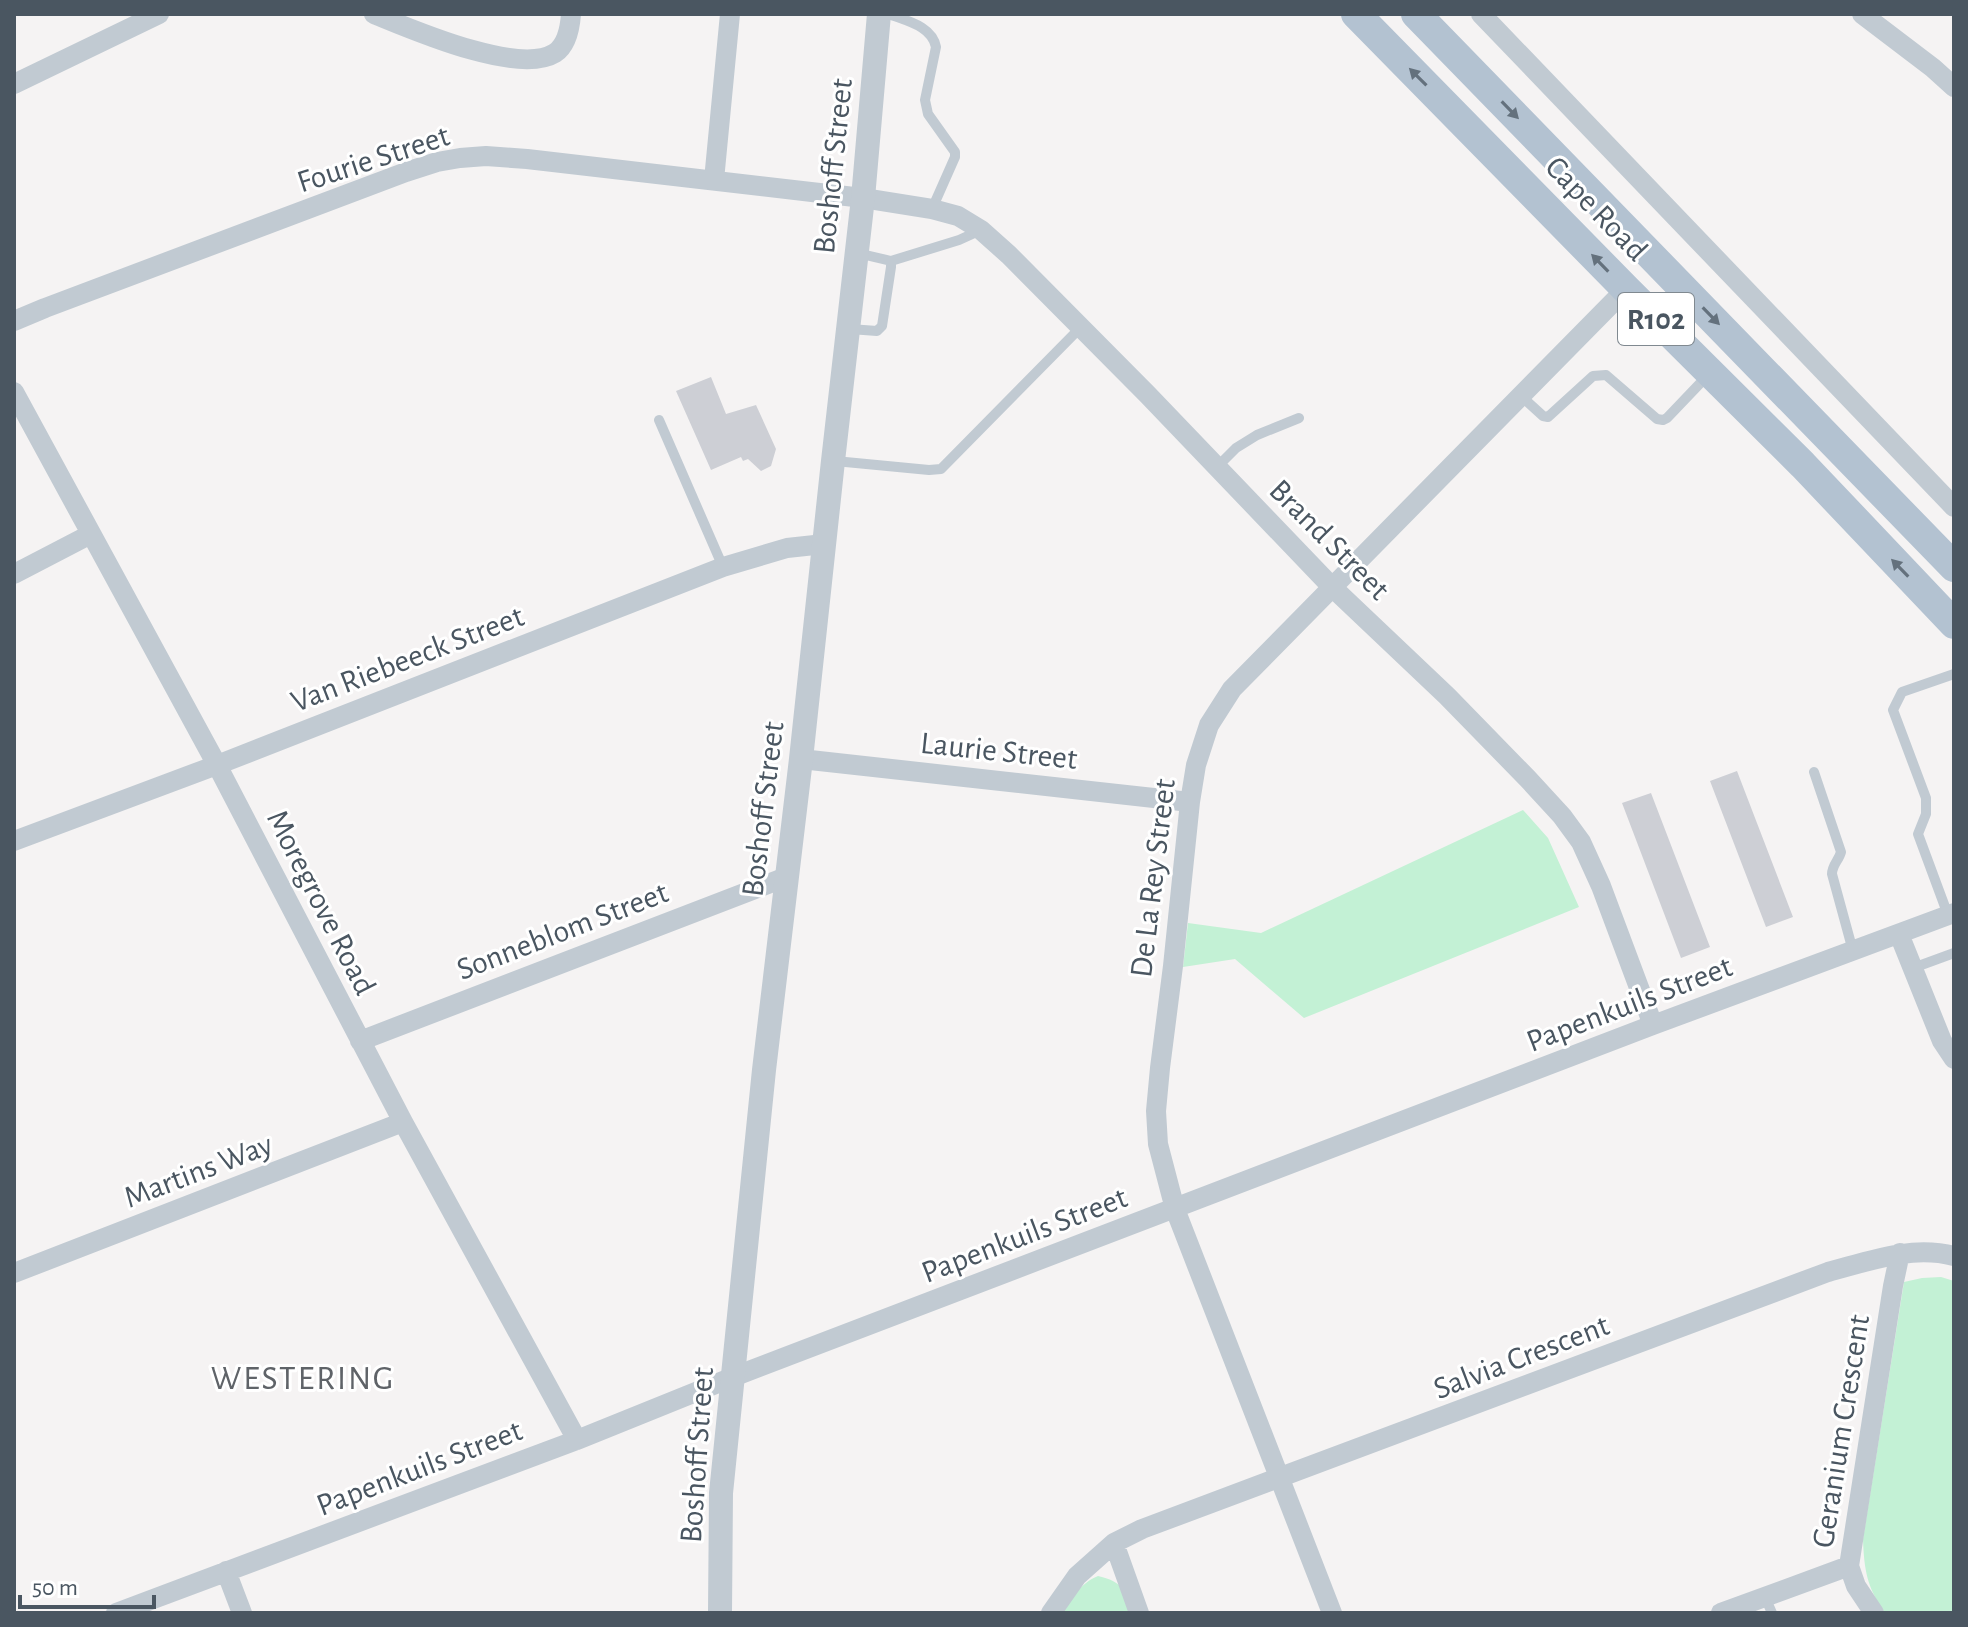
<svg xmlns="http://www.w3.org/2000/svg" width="1968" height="1627" font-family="'Alegreya Sans',sans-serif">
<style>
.green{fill:#c3f1d5}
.building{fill:#cdcfd5}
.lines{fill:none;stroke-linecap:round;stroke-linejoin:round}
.service{stroke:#c1cad2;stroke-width:10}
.minor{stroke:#c1cad2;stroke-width:20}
.tertiary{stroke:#c1cad2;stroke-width:24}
.primary{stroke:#b3c2d1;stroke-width:30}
.oneway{fill:#64717d}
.labels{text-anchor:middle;stroke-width:6;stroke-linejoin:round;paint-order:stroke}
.shield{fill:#fff;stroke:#808990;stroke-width:2}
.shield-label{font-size:30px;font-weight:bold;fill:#4a5661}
.street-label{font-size:32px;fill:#4a5661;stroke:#fff}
.neighbourhood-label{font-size:34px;letter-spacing:2px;fill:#5f6368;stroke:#fff}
</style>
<rect width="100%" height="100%" fill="#f5f3f3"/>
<path class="green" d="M 1523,810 L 1548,838 L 1579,907 L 1304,1018 L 1235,959 L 1183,967 L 1188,923 L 1261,933 Z
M 1941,1277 L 1954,1281 L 1954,1613 L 1885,1613 C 1867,1588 1864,1569 1863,1539 L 1904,1282 L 1922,1278 Z
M 1098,1576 C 1125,1583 1122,1588 1133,1613 L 1062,1613 C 1073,1598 1080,1583 1098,1576 Z"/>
<path class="building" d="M 711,377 L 726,414 L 756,405 L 776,449 L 771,466 L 761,471 L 748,459 L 743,461 L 741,457 L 711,470 L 676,391 Z
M 1737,771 L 1793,917 L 1766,927 L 1710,781 Z
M 1651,793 L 1710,947 L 1681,958 L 1622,803 Z"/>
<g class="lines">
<path class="service" d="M 889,14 C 907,21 932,26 936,47 L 925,100 L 928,114 L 955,152 L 955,157 L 932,209
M 891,261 L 959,240 L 981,230
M 850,329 L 877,331 L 882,326 L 891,267 L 891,261 L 857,253
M 1521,396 L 1543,416 L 1548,417 L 1593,376 L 1606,375 L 1657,419 L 1663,420 L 1667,418 L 1709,374
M 659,420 L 723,567
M 835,461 L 929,470 L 941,469 L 1081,327
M 1217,467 L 1236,448 L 1257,435 L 1299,418
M 1814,772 L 1841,852 C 1839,860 1832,865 1832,874 L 1853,951
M 1948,915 L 1918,834 L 1926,814 L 1926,798 L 1893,710 L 1902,692 L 1954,674
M 1913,968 L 1954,953
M 1765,1597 L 1772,1613"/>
<path class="minor" d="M 374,14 C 411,29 518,76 555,53 C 567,45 570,28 571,14
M 1481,14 L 1954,507
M 1862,14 L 1933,68 L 1954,87
M 14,84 L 159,14
M 714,180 L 730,14
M 14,321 L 45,308 L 406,172 L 437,162 L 460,158 L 486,156 L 527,159 L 863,198 L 932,209 L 958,216 L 981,230 L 1009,255 L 1147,394 L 1331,586 L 1447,696 L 1528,779 L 1562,816 L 1581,842 L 1601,886 L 1653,1025
M 14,392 L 217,765 L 403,1122 L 577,1440
M 14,574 L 91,534
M 801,759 L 1190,802
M 14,841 L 217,765 L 723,567 L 787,548 L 824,544
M 1899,934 L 1942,1041 L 1954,1059
M 360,1041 L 786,877
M 14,1273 L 403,1122
M 1114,1543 L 1139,1613
M 226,1571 L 242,1613
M 116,1613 L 577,1440 L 733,1377 L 1653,1025 L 1954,913
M 1051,1613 L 1077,1576 L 1114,1543 L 1142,1529 L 1828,1272 C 1870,1261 1911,1245 1954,1256
M 1332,1613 L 1175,1209 L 1158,1144 L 1156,1111 L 1160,1068 L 1173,966 L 1190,802 L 1196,765 L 1209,725 L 1232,689 L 1626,289
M 1721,1613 L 1849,1566
M 1874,1613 L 1856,1586 L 1849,1566 L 1893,1286 L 1900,1253"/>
<path class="tertiary" d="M 720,1613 L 721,1493 L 764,1070 L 801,759 L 833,461 L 863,198 L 879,14"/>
<path class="primary" d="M 1356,14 L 1626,289 L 1803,465 L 1954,624
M 1416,14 L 1954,567"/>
</g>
<defs><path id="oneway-solid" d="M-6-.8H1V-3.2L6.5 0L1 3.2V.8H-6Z" transform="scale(2)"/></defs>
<g class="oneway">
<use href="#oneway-solid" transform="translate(1418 77) rotate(-135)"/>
<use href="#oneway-solid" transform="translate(1510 110) rotate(46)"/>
<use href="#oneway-solid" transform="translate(1600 263) rotate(-134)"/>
<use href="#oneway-solid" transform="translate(1711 316) rotate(46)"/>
<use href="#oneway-solid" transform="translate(1900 568) rotate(-134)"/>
</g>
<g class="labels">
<rect class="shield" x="1618" y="293" width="76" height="52" rx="6"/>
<g class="shield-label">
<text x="1656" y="329">R102</text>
</g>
<g class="street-label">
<text transform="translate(373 158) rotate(-18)" y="11">Fourie Street</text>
<text transform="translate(832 166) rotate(-84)" y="11">Boshoff Street</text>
<text transform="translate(1597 208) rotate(46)" y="11">Cape Road</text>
<text transform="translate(1330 539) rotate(45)" y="11">Brand Street</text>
<text transform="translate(407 658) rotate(-21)" y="11">Van Riebeeck Street</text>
<text transform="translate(999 750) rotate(6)" y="11">Laurie Street</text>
<text transform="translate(762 809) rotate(-83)" y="11">Boshoff Street</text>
<text transform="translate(1152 878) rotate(-83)" y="11">De La Rey Street</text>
<text transform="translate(322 902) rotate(63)" y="11">Moregrove Road</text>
<text transform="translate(562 930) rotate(-21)" y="11">Sonneblom Street</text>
<text transform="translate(1629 1003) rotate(-21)" y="11">Papenkuils Street</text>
<text transform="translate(198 1170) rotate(-21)" y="11">Martins Way</text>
<text transform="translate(1024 1234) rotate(-21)" y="11">Papenkuils Street</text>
<text transform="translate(1521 1356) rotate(-21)" y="11">Salvia Crescent</text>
<text transform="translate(1840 1431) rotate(-81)" y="11">Geranium Crescent</text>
<text transform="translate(696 1455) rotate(-86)" y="11">Boshoff Street</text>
<text transform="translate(419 1467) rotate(-21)" y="11">Papenkuils Street</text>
</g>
<g class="neighbourhood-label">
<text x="303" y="1389">WESTERING</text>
</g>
</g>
<rect width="1968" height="1627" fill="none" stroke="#4a5661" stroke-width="32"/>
<path d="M20 1595v12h134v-12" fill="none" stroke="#4a5661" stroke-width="4"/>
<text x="32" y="1595" font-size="24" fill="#4a5661" stroke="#ffffff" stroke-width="6" paint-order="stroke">50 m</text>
</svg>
